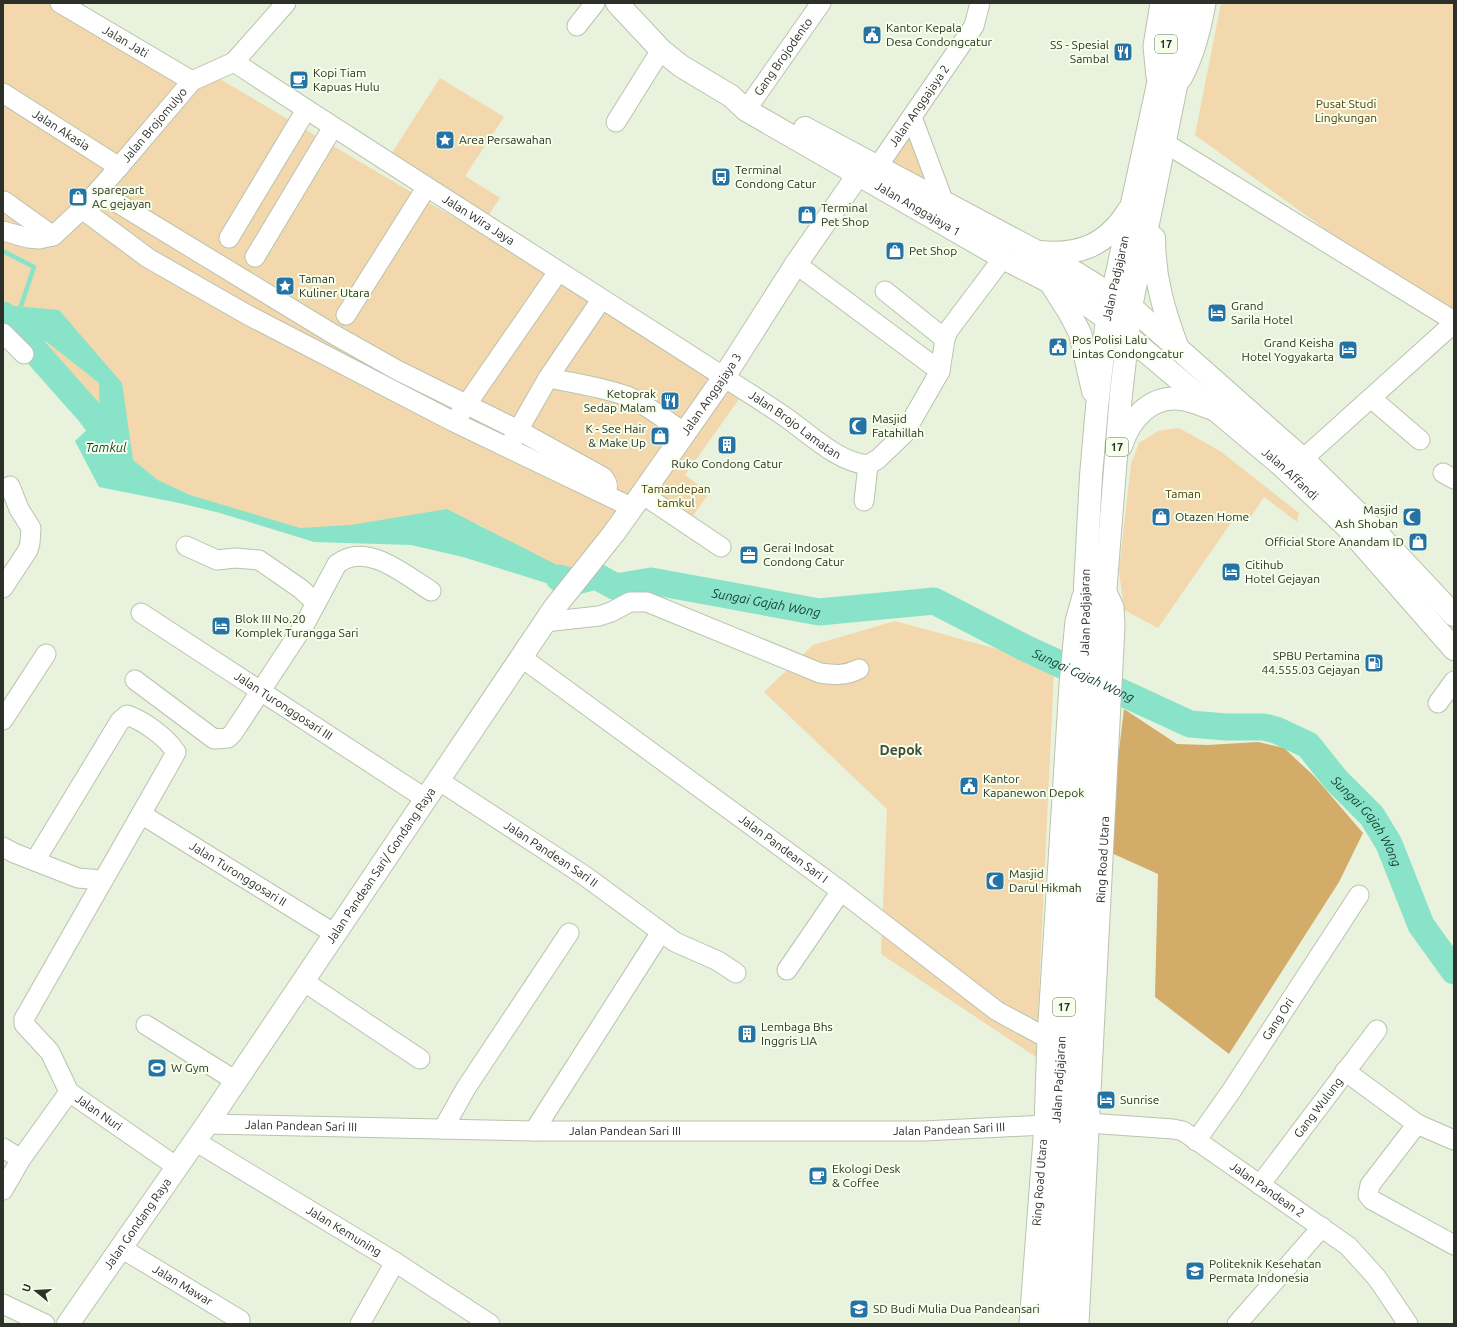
<svg xmlns="http://www.w3.org/2000/svg" width="1457" height="1327" font-family="Ubuntu,sans-serif">
<style>
.green{fill:#f2d8ac}
.forest{fill:#d2ac68}
.water{fill:#88e3c8}
.lines{fill:none;stroke-linecap:round;stroke-linejoin:round}
.stream{stroke:#88e3c8;stroke-width:4.5}
.river{stroke:#88e3c8;stroke-width:27}
.minor-casing{stroke:#bac3ae;stroke-width:21}
.major-casing{stroke:#bac3ae;stroke-width:24}
.highway-casing{stroke:#bac3ae;stroke-width:24}
.minor{stroke:#fff;stroke-width:19}
.major{stroke:#fff;stroke-width:22}
.highway{stroke:#fff;stroke-width:22}
.labels{text-anchor:middle;stroke-width:4;stroke-linejoin:round;paint-order:stroke}
.shield{fill:#f5ffe9;stroke:#696e62;stroke-width:1}
.shield-label{font-size:11px;font-weight:bold;fill:#2d3028}
.poi-label{font-size:12px;fill:#2d3028;stroke:#f5ffe9;text-anchor:start}
.street-label{font-size:12px;fill:#2d3028;stroke:#f5ffe9}
.park-label{font-size:12px;fill:#523900;stroke:#f5ffe9}
.water-label{font-size:13px;font-style:italic;fill:#133d31;stroke:#f5ffe9}
.quarter-label{font-size:14px;font-weight:bold;fill:#424a38;stroke:#f5ffe9}
</style>
<rect width="100%" height="100%" fill="#e8f2dc"/>
<path class="green" d="M 3,3 L 54,3 L 191,82 L 208,72 L 521,257 L 715,381 L 628,509 L 573,582 L 478,524 L 301,530 L 190,495 L 158,480 L 133,460 L 3,315 Z
M 1221,3 L 1454,3 L 1454,316 L 1343,242 L 1195,135 Z
M 440,78 L 504,117 L 465,176 L 500,198 L 483,223 L 386,162 Z
M 912,117 L 942,200 L 878,166 Z
M 724,383 L 742,395 L 685,475 L 709,493 L 684,529 L 644,501 Z
M 1179,428 L 1220,451 L 1299,513 L 1297,522 L 1264,497 L 1248,521 L 1235,517 L 1158,628 L 1124,610 L 1119,570 L 1131,464 L 1139,443 L 1158,431 Z
M 895,621 L 1034,659 L 1054,670 L 1036,1057 L 881,954 L 887,809 L 764,692 L 813,645 Z"/>
<path class="forest" d="M 1124,709 L 1177,744 L 1207,745 L 1258,742 L 1284,748 L 1314,776 L 1363,833 L 1339,882 L 1229,1054 L 1155,997 L 1158,874 L 1107,851 Z"/>
<path class="water" d="M 3,305 L 59,310 L 122,383 L 133,460 L 158,480 L 190,495 L 300,528 L 351,525 L 447,509 L 594,584 L 581,594 L 463,557 L 411,545 L 314,542 L 220,513 L 179,503 L 99,487 L 75,441 L 100,418 L 99,383 L 47,342 L 3,322 Z"/>
<g class="lines">
<path class="stream" d="M 3,251 L 34,267 L 19,312"/>
<g class="river">
<path d="M 3,315 L 89,412 L 118,451"/>
<path id="s1" d="M 559,578 L 573,582 L 596,576 L 616,587 L 651,581 L 819,612 L 934,601 L 1025,648 L 1190,724 L 1226,727 L 1264,727 L 1276,730 L 1308,745 L 1336,780 L 1372,816 L 1389,844 L 1421,925 L 1454,971"/>
</g>
<g class="minor-casing">
<g id="minor">
<path id="s2" d="M 60,3 L 192,81"/>
<path d="M 577,26 L 595,3"/>
<path id="s3" d="M 234,62 C 397,169 561,272 724,377 C 745,391 767,404 788,419 C 812,436 838,462 868,465"/>
<path d="M 1156,77 L 1153,46 L 1160,3"/>
<path d="M 1182,79 C 1195,55 1201,30 1206,3"/>
<path id="s4" d="M 3,93 L 119,167"/>
<path id="s5" d="M 746,110 L 821,3"/>
<path d="M 912,117 L 943,200"/>
<path d="M 616,122 L 661,50"/>
<path d="M 1165,143 L 1454,321"/>
<path id="s6" d="M 878,166 L 974,26 L 980,3"/>
<path d="M 98,191 L 333,334 L 397,370 L 518,430 L 603,477 C 608,483 609,487 605,494"/>
<path d="M 4,201 L 53,236"/>
<path d="M 82,209 L 148,258 L 246,314 L 454,422 L 633,508"/>
<path id="s7" d="M 3,231 L 28,238 L 39,239 L 53,236 L 82,209 L 119,167 L 192,81 L 234,62 L 286,3"/>
<path d="M 229,238 L 306,110"/>
<path d="M 255,257 L 333,127"/>
<path d="M 796,264 L 940,371"/>
<path d="M 885,291 L 945,339"/>
<path d="M 346,315 L 426,188"/>
<path d="M 3,333 L 24,354"/>
<path d="M 548,378 C 575,383 602,387 627,396 C 648,405 666,421 685,433"/>
<path d="M 1371,398 L 1420,440"/>
<path d="M 460,414 L 558,272"/>
<path d="M 512,441 L 548,378 L 601,300"/>
<path d="M 1303,459 L 1454,323"/>
<path d="M 868,465 L 878,459 L 904,434 L 940,371 L 945,339 L 948,331 L 1003,258"/>
<path d="M 1443,473 L 1454,479"/>
<path d="M 642,494 L 721,547"/>
<path d="M 864,501 L 868,465"/>
<path d="M 186,546 L 217,560 L 235,558 L 259,560 L 301,589 L 316,603"/>
<path d="M 3,588 L 28,550 L 30,543 L 31,528 L 19,509 L 10,486"/>
<path id="s8" d="M 141,613 L 426,799"/>
<path d="M 545,622 L 599,616 L 611,612 L 630,602 L 647,602 L 820,673 C 835,675 845,676 859,669"/>
<path id="s9" d="M 521,657 L 841,891 L 997,1011 L 1047,1038"/>
<path d="M 135,680 L 214,739 L 228,738 L 233,733 L 306,622 L 337,564 C 367,541 405,575 431,591"/>
<path d="M 1438,703 L 1454,681"/>
<path d="M 3,720 L 46,654"/>
<path id="s10" d="M 438,780 L 585,876 L 675,942 L 718,961 L 736,973"/>
<path id="s11" d="M 141,814 L 335,934"/>
<path d="M 3,847 L 14,853 L 78,878 L 102,880"/>
<path id="s12" d="M 35,861 L 120,721 L 127,715 C 144,721 166,737 176,752 L 173,758 L 24,1019 L 24,1024 L 50,1052 L 69,1092 L 177,1167"/>
<path d="M 787,970 L 841,891"/>
<path d="M 303,981 L 420,1059"/>
<path d="M 146,1025 L 236,1081"/>
<path d="M 1345,1071 L 1417,1124 L 1370,1185 L 1368,1195 L 1372,1200 L 1454,1245"/>
<path id="s13" d="M 1088,1123 L 1173,1129 L 1183,1131 L 1348,1246 L 1377,1278 L 1408,1324"/>
<path id="s14" d="M 207,1124 L 534,1131 L 924,1131 L 1044,1125"/>
<path d="M 1417,1124 L 1454,1140"/>
<path d="M 443,1129 L 466,1088 L 569,933"/>
<path d="M 534,1131 L 661,932"/>
<path id="s15" d="M 195,1141 L 395,1262 L 490,1324"/>
<path id="s16" d="M 1196,1141 L 1232,1090 L 1359,895"/>
<path d="M 3,1148 L 21,1159"/>
<path id="s17" d="M 1260,1185 L 1377,1030"/>
<path d="M 3,1190 L 21,1159 L 69,1092"/>
<path id="s18" d="M 121,1248 L 240,1320 L 238,1324"/>
<path d="M 3,1304 L 45,1324"/>
<path d="M 360,1324 L 395,1262"/>
<path id="s19" d="M 1029,1324 L 1044,1125 L 1047,1038 L 1069,685 L 1075,621 L 1082,596"/>
<path id="s20" d="M 1079,1324 L 1115,626 L 1114,607 L 1107,592"/>
<path d="M 1237,1324 L 1322,1227"/>
</g>
</g>
<g class="major-casing">
<g id="major">
<path id="s21" d="M 617,3 L 661,50 L 681,66 L 731,96 L 746,110 L 1003,258 L 1050,282 L 1082,301 L 1107,319 L 1281,465 L 1347,527 L 1454,649"/>
<path d="M 805,128 L 1073,271 L 1131,307 L 1303,459 L 1359,514 L 1454,615"/>
<path id="s22" d="M 68,1324 L 207,1124 L 555,607 L 614,533 L 642,494 L 724,377 L 796,264 L 858,175"/>
</g>
</g>
<g class="highway-casing">
<g id="highway">
<path d="M 1154,238 C 1154,279 1164,311 1178,349"/>
<path d="M 1039,252 C 1078,256 1106,246 1128,211"/>
<path d="M 1050,282 L 1069,312 L 1080,333 L 1093,391"/>
<path d="M 1121,446 C 1129,420 1150,395 1181,399 C 1193,401 1204,406 1214,409"/>
<path id="s23" d="M 1044,1324 L 1083,690 L 1086,622 L 1085,587 L 1091,476 L 1097,407 L 1107,319 L 1158,84 L 1174,3"/>
<path d="M 1064,1324 L 1104,607 L 1121,394 L 1131,307 L 1193,3"/>
</g>
</g>
<use href="#minor" class="minor"/>
<use href="#major" class="major"/>
<use href="#highway" class="highway"/>
</g>
<defs>
<g id="civic-square" transform="scale(1)"><rect x="-9" y="-9" width="18" height="18" rx="4" fill="#2573a5" stroke="#f5ffe9"/><path d="M-.6-6.5H3V-4.5H.6V-3L4-1V1h2V6H-6V1h2V-1L-.6-3ZM-1.2 2.5V6h2.4V2.5Z" fill="#fff"/></g>
<g id="restaurant-square" transform="scale(1)"><rect x="-9" y="-9" width="18" height="18" rx="4" fill="#2573a5" stroke="#f5ffe9"/><path d="M-5-6h1v4h1v-4h1v4h1v-4h1v5L-1.5 .5V6h-2V.5L-5-1ZM5-6V6H3V1.5H1.5Q1.5-4 5-6Z" fill="#fff"/></g>
<g id="cafe-square" transform="scale(1)"><rect x="-9" y="-9" width="18" height="18" rx="4" fill="#2573a5" stroke="#f5ffe9"/><path d="M-5.5-4.5H6V0H3Q3 3.5 0 3.5H-2.5Q-5.5 3.5-5.5 0ZM3-3.2v2h1.7v-2ZM-6 4.5H4V6H-6Z" fill="#fff"/></g>
<g id="sight-square" transform="scale(1)"><rect x="-9" y="-9" width="18" height="18" rx="4" fill="#2573a5" stroke="#f5ffe9"/><path d="M0-6L1.8-2.2L6-1.7L2.9 1.2L3.7 5.4L0 3.3L-3.7 5.4L-2.9 1.2L-6-1.7L-1.8-2.2Z" fill="#fff"/></g>
<g id="bus-square" transform="scale(1)"><rect x="-9" y="-9" width="18" height="18" rx="4" fill="#2573a5" stroke="#f5ffe9"/><path d="M-5-6H5V4H4V6H2V4H-2V6H-4V4H-5ZM-3.5-4V0h7V-4ZM-3.5 1.2v1.5H-2V1.2ZM2 1.2v1.5H3.5V1.2Z" fill="#fff"/></g>
<g id="shop-square" transform="scale(1)"><rect x="-9" y="-9" width="18" height="18" rx="4" fill="#2573a5" stroke="#f5ffe9"/><path d="M-5-2.5h2.3a2.7 3.5 0 0 1 5.4 0H5L5.5 6h-11ZM-1.5-2.5h3a1.5 2.3 0 0 0-3 0Z" fill="#fff"/></g>
<g id="hotel-square" transform="scale(1)"><rect x="-9" y="-9" width="18" height="18" rx="4" fill="#2573a5" stroke="#f5ffe9"/><path d="M-6-4.5h1.5V1H6V5H4.5V3h-9V5H-6ZM-4 0a1.8 1.8 0 1 1 3.6 0ZM.5 0V-2.5h3Q6-2.5 6 0Z" fill="#fff"/></g>
<g id="mosque-square" transform="scale(1)"><rect x="-9" y="-9" width="18" height="18" rx="4" fill="#2573a5" stroke="#f5ffe9"/><path d="M3.5-4.9A6 6 0 1 0 3.5 4.9A5 5 0 1 1 3.5-4.9Z" fill="#fff"/></g>
<g id="building-square" transform="scale(1)"><rect x="-9" y="-9" width="18" height="18" rx="4" fill="#2573a5" stroke="#f5ffe9"/><path d="M-4-6H4V6H1V3H-1V6H-4ZM-2.5-4.3h1.7v1.8h-1.7ZM.8-4.3h1.7v1.8H.8ZM-2.5-1h1.7V.8h-1.7ZM.8-1h1.7V.8H.8Z" fill="#fff"/></g>
<g id="office-square" transform="scale(1)"><rect x="-9" y="-9" width="18" height="18" rx="4" fill="#2573a5" stroke="#f5ffe9"/><path d="M-6-3h4V-5.5h4V-3h4V5H-6ZM-1-4.5V-3h2v-1.5ZM-6 0V1H6V0Z" fill="#fff"/></g>
<g id="fuel-square" transform="scale(1)"><rect x="-9" y="-9" width="18" height="18" rx="4" fill="#2573a5" stroke="#f5ffe9"/><path d="M-5.5-6h7V0h2V4h1.3V-2.5L3-4.5l.8-.8L6-3V5H2.5V1h-1V6h-7ZM-4.2-4.7v3.2H.2V-4.7Z" fill="#fff"/></g>
<g id="stadium-square" transform="scale(1)"><rect x="-9" y="-9" width="18" height="18" rx="4" fill="#2573a5" stroke="#f5ffe9"/><path d="M0-5a6.5 5 0 1 0 0 10a6.5 5 0 1 0 0-10ZM-3.5-1.8h7v3.6h-7Z" fill="#fff"/></g>
<g id="university-square" transform="scale(1)"><rect x="-9" y="-9" width="18" height="18" rx="4" fill="#2573a5" stroke="#f5ffe9"/><path d="M0-5L7-2L0 1L-7-2ZM-4 1L0 2.5L4 1V4Q0 6-4 4Z" fill="#fff"/></g>
<g id="school-square" transform="scale(1)"><rect x="-9" y="-9" width="18" height="18" rx="4" fill="#2573a5" stroke="#f5ffe9"/><path d="M0-5L7-2L0 1L-7-2ZM-4 1L0 2.5L4 1V4Q0 6-4 4Z" fill="#fff"/></g>
</defs>
<g fill-rule="evenodd">
<use href="#civic-square" x="872" y="35"/>
<use href="#restaurant-square" x="1123" y="52"/>
<use href="#cafe-square" x="299" y="80"/>
<use href="#sight-square" x="445" y="140"/>
<use href="#bus-square" x="721" y="177"/>
<use href="#shop-square" x="78" y="197"/>
<use href="#shop-square" x="807" y="215"/>
<use href="#shop-square" x="895" y="251"/>
<use href="#sight-square" x="285" y="286"/>
<use href="#hotel-square" x="1217" y="313"/>
<use href="#civic-square" x="1058" y="347"/>
<use href="#hotel-square" x="1348" y="350"/>
<use href="#restaurant-square" x="670" y="401"/>
<use href="#mosque-square" x="858" y="426"/>
<use href="#shop-square" x="660" y="436"/>
<use href="#building-square" x="727" y="445"/>
<use href="#shop-square" x="1161" y="517"/>
<use href="#mosque-square" x="1412" y="517"/>
<use href="#shop-square" x="1418" y="542"/>
<use href="#office-square" x="749" y="555"/>
<use href="#hotel-square" x="1231" y="572"/>
<use href="#hotel-square" x="221" y="626"/>
<use href="#fuel-square" x="1374" y="663"/>
<use href="#civic-square" x="969" y="786"/>
<use href="#mosque-square" x="995" y="881"/>
<use href="#building-square" x="747" y="1034"/>
<use href="#stadium-square" x="157" y="1068"/>
<use href="#hotel-square" x="1106" y="1100"/>
<use href="#cafe-square" x="818" y="1176"/>
<use href="#university-square" x="1195" y="1271"/>
<use href="#school-square" x="859" y="1309"/>
</g>
<g class="labels">
<g class="shield">
<rect x="1155" y="35" width="22" height="18" rx="3"/>
<rect x="1106" y="438" width="22" height="18" rx="3"/>
<rect x="1053" y="998" width="22" height="18" rx="3"/>
</g>
<g class="shield-label">
<text x="1166" y="48">17</text>
<text x="1117" y="451">17</text>
<text x="1064" y="1011">17</text>
</g>
<g class="poi-label">
<text x="886" y="32">Kantor Kepala<tspan x="886" dy="14">Desa Condongcatur</tspan></text>
<text x="1109" y="49" text-anchor="end">SS - Spesial<tspan x="1109" dy="14">Sambal</tspan></text>
<text x="313" y="77">Kopi Tiam<tspan x="313" dy="14">Kapuas Hulu</tspan></text>
<text x="459" y="144">Area Persawahan</text>
<text x="735" y="174">Terminal<tspan x="735" dy="14">Condong Catur</tspan></text>
<text x="92" y="194">sparepart<tspan x="92" dy="14">AC gejayan</tspan></text>
<text x="821" y="212">Terminal<tspan x="821" dy="14">Pet Shop</tspan></text>
<text x="909" y="255">Pet Shop</text>
<text x="299" y="283">Taman<tspan x="299" dy="14">Kuliner Utara</tspan></text>
<text x="1231" y="310">Grand<tspan x="1231" dy="14">Sarila Hotel</tspan></text>
<text x="1072" y="344">Pos Polisi Lalu<tspan x="1072" dy="14">Lintas Condongcatur</tspan></text>
<text x="1334" y="347" text-anchor="end">Grand Keisha<tspan x="1334" dy="14">Hotel Yogyakarta</tspan></text>
<text x="656" y="398" text-anchor="end">Ketoprak<tspan x="656" dy="14">Sedap Malam</tspan></text>
<text x="872" y="423">Masjid<tspan x="872" dy="14">Fatahillah</tspan></text>
<text x="646" y="433" text-anchor="end">K - See Hair<tspan x="646" dy="14">&amp; Make Up</tspan></text>
<text x="727" y="468" text-anchor="middle">Ruko Condong Catur</text>
<text x="1398" y="514" text-anchor="end">Masjid<tspan x="1398" dy="14">Ash Shoban</tspan></text>
<text x="1175" y="521">Otazen Home</text>
<text x="1404" y="546" text-anchor="end">Official Store Anandam ID</text>
<text x="763" y="552">Gerai Indosat<tspan x="763" dy="14">Condong Catur</tspan></text>
<text x="1245" y="569">Citihub<tspan x="1245" dy="14">Hotel Gejayan</tspan></text>
<text x="235" y="623">Blok III No.20<tspan x="235" dy="14">Komplek Turangga Sari</tspan></text>
<text x="1360" y="660" text-anchor="end">SPBU Pertamina<tspan x="1360" dy="14">44.555.03 Gejayan</tspan></text>
<text x="983" y="783">Kantor<tspan x="983" dy="14">Kapanewon Depok</tspan></text>
<text x="1009" y="878">Masjid<tspan x="1009" dy="14">Darul Hikmah</tspan></text>
<text x="761" y="1031">Lembaga Bhs<tspan x="761" dy="14">Inggris LIA</tspan></text>
<text x="171" y="1072">W Gym</text>
<text x="1120" y="1104">Sunrise</text>
<text x="832" y="1173">Ekologi Desk<tspan x="832" dy="14">&amp; Coffee</tspan></text>
<text x="1209" y="1268">Politeknik Kesehatan<tspan x="1209" dy="14">Permata Indonesia</tspan></text>
<text x="873" y="1313">SD Budi Mulia Dua Pandeansari</text>
</g>
<g class="street-label">
<text dy="4" stroke="none"><textPath href="#s2" startOffset="76">Jalan Jati</textPath></text>
<text dy="4" stroke="none"><textPath href="#s5" startOffset="65">Gang Brojodento</textPath></text>
<text dy="4" stroke="none"><textPath href="#s6" startOffset="73">Jalan Anggajaya 2</textPath></text>
<text dy="4" stroke="none"><textPath href="#s7" startOffset="202">Jalan Brojomulyo</textPath></text>
<text dy="4" stroke="none"><textPath href="#s4" startOffset="69">Jalan Akasia</textPath></text>
<text dy="4" stroke="none"><textPath href="#s21" startOffset="367">Jalan Anggajaya 1</textPath></text>
<text dy="4" stroke="none"><textPath href="#s3" startOffset="291">Jalan Wira Jaya</textPath></text>
<text dy="4" stroke="none"><textPath href="#s23" startOffset="1049">Jalan Padjajaran</textPath></text>
<text dy="4" stroke="none"><textPath href="#s22" startOffset="1131">Jalan Anggajaya 3</textPath></text>
<text dy="4" stroke="none"><textPath href="#s3" startOffset="668">Jalan Brojo Lamatan</textPath></text>
<text dy="4" stroke="none"><textPath href="#s21" startOffset="826">Jalan Affandi</textPath></text>
<text dy="4" stroke="none"><textPath href="#s23" startOffset="713">Jalan Padjajaran</textPath></text>
<text dy="4" stroke="none"><textPath href="#s8" startOffset="170">Jalan Turonggosari III</textPath></text>
<text dy="4" stroke="none"><textPath href="#s9" startOffset="325">Jalan Pandean Sari I</textPath></text>
<text dy="4" stroke="none"><textPath href="#s10" startOffset="135">Jalan Pandean Sari II</textPath></text>
<text dy="4" stroke="none"><textPath href="#s20" startOffset="465">Ring Road Utara</textPath></text>
<text dy="4" stroke="none"><textPath href="#s22" startOffset="555">Jalan Pandean Sari/ Gondang Raya</textPath></text>
<text dy="4" stroke="none"><textPath href="#s11" startOffset="114">Jalan Turonggosari II</textPath></text>
<text dy="4" stroke="none"><textPath href="#s16" startOffset="147">Gang Ori</textPath></text>
<text dy="4" stroke="none"><textPath href="#s23" startOffset="245">Jalan Padjajaran</textPath></text>
<text dy="4" stroke="none"><textPath href="#s17" startOffset="97">Gang Wulung</textPath></text>
<text dy="4" stroke="none"><textPath href="#s12" startOffset="666">Jalan Nuri</textPath></text>
<text dy="4" stroke="none"><textPath href="#s14" startOffset="94">Jalan Pandean Sari III</textPath></text>
<text dy="4" stroke="none"><textPath href="#s14" startOffset="742">Jalan Pandean Sari III</textPath></text>
<text dy="4" stroke="none"><textPath href="#s14" startOffset="418">Jalan Pandean Sari III</textPath></text>
<text dy="4" stroke="none"><textPath href="#s19" startOffset="142">Ring Road Utara</textPath></text>
<text dy="4" stroke="none"><textPath href="#s13" startOffset="198">Jalan Pandean 2</textPath></text>
<text dy="4" stroke="none"><textPath href="#s22" startOffset="122">Jalan Gondang Raya</textPath></text>
<text dy="4" stroke="none"><textPath href="#s15" startOffset="174">Jalan Kemuning</textPath></text>
<text dy="4" stroke="none"><textPath href="#s18" startOffset="72">Jalan Mawar</textPath></text>
</g>
<g class="park-label">
<text x="1346" y="108">Pusat Studi<tspan x="1346" dy="14">Lingkungan</tspan></text>
<text x="676" y="493">Tamandepan<tspan x="676" dy="14">tamkul</tspan></text>
<text x="1183" y="498">Taman</text>
</g>
<g class="water-label">
<text x="106" y="452">Tamkul</text>
<text dy="5" stroke="none"><textPath href="#s1" startOffset="214">Sungai Gajah Wong</textPath></text>
<text dy="5" stroke="none"><textPath href="#s1" startOffset="550">Sungai Gajah Wong</textPath></text>
<text dy="5" stroke="none"><textPath href="#s1" startOffset="886">Sungai Gajah Wong</textPath></text>
</g>
<g class="quarter-label">
<text x="901" y="755">Depok</text>
</g>
</g>
<rect width="1457" height="1327" fill="none" stroke="#2d3028" stroke-width="8"/>
<g transform="translate(36 1291) rotate(288)" stroke="#f5ffe9" stroke-width="3" paint-order="stroke">
<path d="M0-3L7 15L0 10L-7 15Z" fill="#2d3028"/>
<text y="-6" font-size="11" font-weight="bold" text-anchor="middle" fill="#2d3028">U</text>
</g>
</svg>
